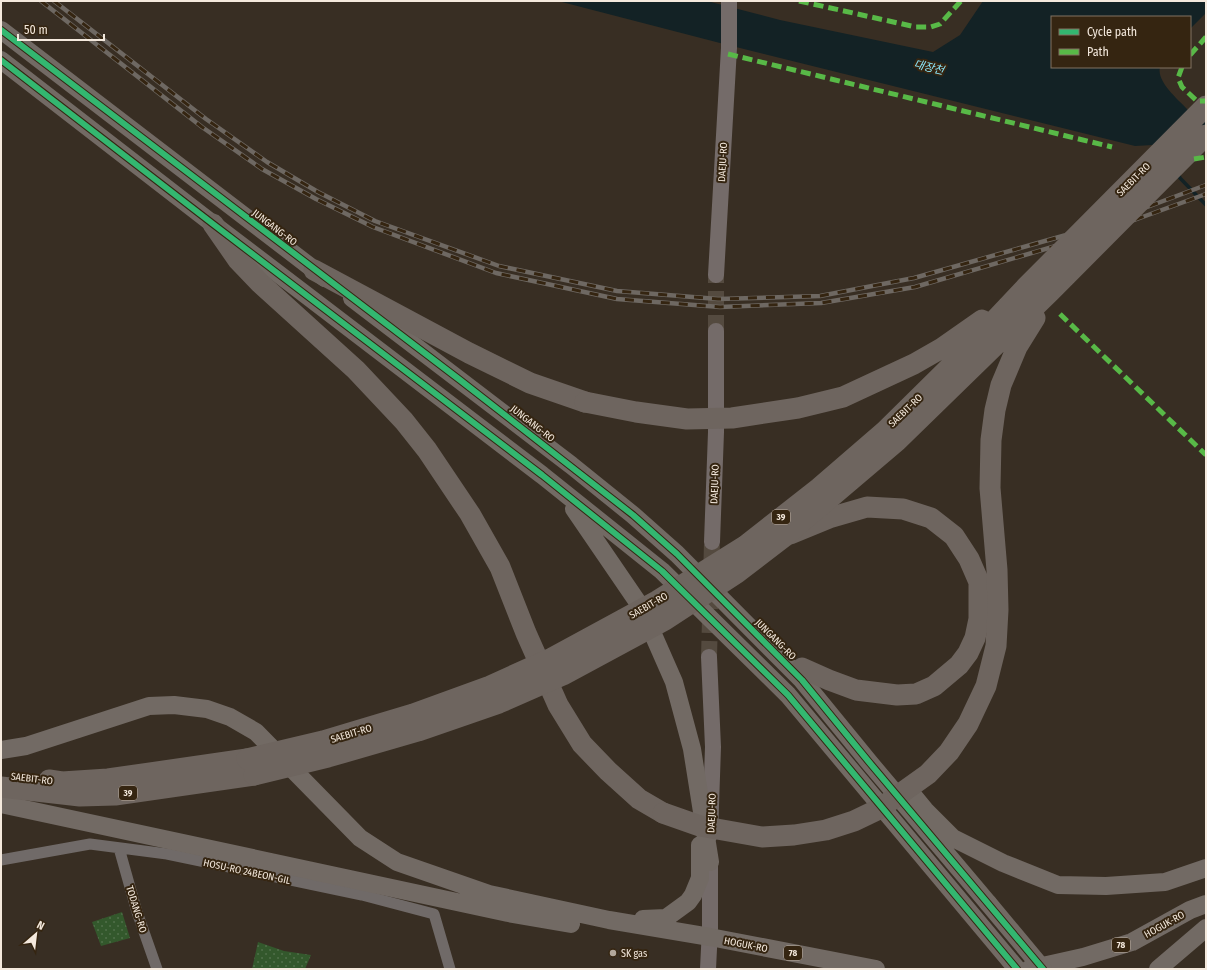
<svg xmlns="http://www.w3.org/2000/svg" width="1207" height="970" font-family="'Fira Sans Condensed','Noto Sans KR',sans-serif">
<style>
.park{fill:url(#park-dots)}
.water{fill:#132225}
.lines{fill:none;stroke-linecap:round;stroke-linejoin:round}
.stream{stroke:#132225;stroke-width:3.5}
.secondary-tunnel{stroke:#544a3f;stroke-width:16;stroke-dasharray:16 8;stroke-linecap:butt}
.street{stroke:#706a68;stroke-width:11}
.secondary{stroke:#746b69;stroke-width:16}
.primary{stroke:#726a64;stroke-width:18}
.highway{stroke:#6e655f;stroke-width:21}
.rail-casing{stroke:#6e6862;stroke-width:4.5}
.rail{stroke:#352511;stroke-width:3;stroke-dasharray:9;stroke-linecap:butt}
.primary-bridge{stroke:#726a64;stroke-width:18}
.highway-bridge{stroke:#6e655f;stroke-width:21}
.quiet{stroke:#58b947;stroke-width:5;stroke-dasharray:10 5;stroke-linecap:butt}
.cycleway-casing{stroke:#352511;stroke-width:8}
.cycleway{stroke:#33b770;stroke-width:6}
.poi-dot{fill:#b2a89c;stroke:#352511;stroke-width:1.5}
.labels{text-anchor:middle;stroke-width:4;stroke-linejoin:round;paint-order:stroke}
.shield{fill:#352511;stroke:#bbaea0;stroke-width:1}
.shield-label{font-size:9px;font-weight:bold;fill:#f4e9dd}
.street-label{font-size:10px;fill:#f4e9dd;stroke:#352511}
.poi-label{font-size:10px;fill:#f4e9dd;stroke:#352511;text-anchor:start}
.water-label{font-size:11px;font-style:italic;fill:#8ceaff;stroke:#352511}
</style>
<defs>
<pattern id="park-dots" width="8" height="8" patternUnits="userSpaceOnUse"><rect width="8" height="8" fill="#33582c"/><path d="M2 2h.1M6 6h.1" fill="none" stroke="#51704a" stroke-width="1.8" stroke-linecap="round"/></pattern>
</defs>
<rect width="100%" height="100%" fill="#382e23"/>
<path class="park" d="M 122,912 L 130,938 L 101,946 L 92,922 Z
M 258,942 L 284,951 L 311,955 L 305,969 L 252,969 Z"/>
<path class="water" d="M 558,1 L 707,1 L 780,20 L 933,52 L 960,35 L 983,1 L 1206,1 L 1206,13 L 1190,29 L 1190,17 L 1052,17 L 1052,67 L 1160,67 C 1156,82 1180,101 1189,111 L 1206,110 L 1206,142 L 1135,146 L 720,43 Z"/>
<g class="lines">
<path class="stream" d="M 1178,173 L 1180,178 L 1206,205"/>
<path class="secondary-tunnel" d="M 716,331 L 716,275
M 709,657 L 712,542"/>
<path class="street" d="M 119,848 L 137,912 L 157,969
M 1,860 L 90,844 L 167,854 L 362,895 L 434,914 L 450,969"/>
<path class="secondary" d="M 716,275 L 729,48 L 729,1
M 712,542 L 716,432 L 716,331
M 709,657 L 713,747 L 710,835
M 708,969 L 710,928 L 710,858"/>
<path class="primary" d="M 1,30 L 325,278
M 1,60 L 213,224 L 542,475 L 662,571 L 788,695 L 1017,969
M 352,298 L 571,465 L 633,515 L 677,554 L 802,680 L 869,762 L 988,903
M 574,509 L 641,607 L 674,682 L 692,749 L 710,862
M 1,750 L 26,746 L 149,706 L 174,705 L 207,709 L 230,717 L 256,732 L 360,838 L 397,862 L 489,894 L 609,920 L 710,937 L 876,969
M 911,793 L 925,810 L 953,838 L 1003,863 L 1058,885 L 1106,886 L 1165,882 L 1206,868
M 1,804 L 508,913 L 571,924
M 643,919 L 666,918 L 688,902 L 693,895 L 700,878 L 700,845
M 1029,969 L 1083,957 L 1132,942 L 1190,910 L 1206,904
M 1158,969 L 1206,928"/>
<path class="highway" d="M 213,224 L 238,260 L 260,283 L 356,370 L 404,421 L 427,450 L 470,514 L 500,567 L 526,633 L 558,705 L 582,744 L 608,771 L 639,799 L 663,813
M 314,270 L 469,353 L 530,383 L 585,402
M 790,534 L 829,518 L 867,507 L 903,509 L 931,518 L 954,536 L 969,559 L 979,582 L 979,619 L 975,638 L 968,653 L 959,665 L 934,686 L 916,694 L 897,695 L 856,690 L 829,680 L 802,668
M 49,780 L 62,782 L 108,779 L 247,759
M 1,787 L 80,796 L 115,795 L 254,775"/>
<g class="rail-casing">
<path id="rail" d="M 41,1 L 202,127 L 262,169 L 316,199 L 373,227 L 496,273 L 617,299 L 720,307 L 821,303 L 915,287 L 1090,236 L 1206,194
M 54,1 L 206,119 L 267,162 L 318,192 L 375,221 L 499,266 L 617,291 L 718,299 L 820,296 L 914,278 L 1091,228 L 1206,185"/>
</g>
<use href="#rail" class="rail"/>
<path class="primary-bridge" d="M 988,903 L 1043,969"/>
<path class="highway-bridge" d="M 585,402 L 636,412 L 687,419 L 732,418 L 798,408 L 843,397 L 914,364 L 942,348 L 982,320
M 247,759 L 323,741 L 413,714 L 490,686 L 552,658 L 657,601 L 745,546 L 819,488 L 885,431 L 959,358 L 1026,287 L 1206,106
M 254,775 L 328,757 L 418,731 L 499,703 L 563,675 L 665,620 L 737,573 L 784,537 L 897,441 L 1050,292 L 1206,135
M 663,813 L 700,826 L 762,837 L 794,835 L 826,830 L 854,821 L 879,809 L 928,774 L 949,752 L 968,724 L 986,686 L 996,646 L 998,610 L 997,570 L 990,488 L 991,440 L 995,410 L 1001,385 L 1017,347 L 1035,318"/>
<path class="quiet" d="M 799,1 L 916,27 L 931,27 L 940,24 L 961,1
M 728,54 L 1112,147
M 1190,55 L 1206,37
M 1182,67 L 1178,78 L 1182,87 L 1197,101 L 1206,101
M 1194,159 L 1206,157
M 1060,314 L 1206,455"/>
<g class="cycleway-casing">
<path id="cycleway" d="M 1,30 L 460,380 L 633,515 L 677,554 L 802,680 L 869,762 L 1043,969
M 1,60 L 213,224 L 542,475 L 662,571 L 788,695 L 1017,969"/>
</g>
<use href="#cycleway" class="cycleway"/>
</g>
<circle class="poi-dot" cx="613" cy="953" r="4"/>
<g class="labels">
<g class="shield">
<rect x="772" y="510" width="18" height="14" rx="3"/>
<rect x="119" y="786" width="18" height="14" rx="3"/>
<rect x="1112" y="938" width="18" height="14" rx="3"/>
<rect x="784" y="946" width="18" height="14" rx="3"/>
</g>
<g class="shield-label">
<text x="781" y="520">39</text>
<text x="128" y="796">39</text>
<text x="1121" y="948">78</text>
<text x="793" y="956">78</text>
</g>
<g class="street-label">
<text transform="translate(722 162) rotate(-87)" y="4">DAEJU-RO</text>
<text transform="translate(1133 179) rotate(-45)" y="4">SAEBIT-RO</text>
<text transform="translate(275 227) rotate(37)" y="4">JUNGANG-RO</text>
<text transform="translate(905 410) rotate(-44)" y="4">SAEBIT-RO</text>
<text transform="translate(533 423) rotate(38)" y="4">JUNGANG-RO</text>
<text transform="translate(714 484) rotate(-88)" y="4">DAEJU-RO</text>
<text transform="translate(648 605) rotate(-30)" y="4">SAEBIT-RO</text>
<text transform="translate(776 639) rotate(45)" y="4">JUNGANG-RO</text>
<text transform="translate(351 733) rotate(-17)" y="4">SAEBIT-RO</text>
<text transform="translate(32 778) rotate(7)" y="4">SAEBIT-RO</text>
<text transform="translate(711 813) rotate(-88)" y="4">DAEJU-RO</text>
<text transform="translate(247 871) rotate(12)" y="4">HOSU-RO 24BEON-GIL</text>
<text transform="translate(137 909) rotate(73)" y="4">TODANG-RO</text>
<text transform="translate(1164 924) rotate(-29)" y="4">HOGUK-RO</text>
<text transform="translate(746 944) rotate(11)" y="4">HOGUK-RO</text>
</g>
<g class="poi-label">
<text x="621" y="957">SK gas</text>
</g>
<g class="water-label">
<text transform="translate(929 67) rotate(14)" y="4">대장천</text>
</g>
</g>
<rect width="1207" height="970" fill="none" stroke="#f4e9dd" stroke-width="4"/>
<rect x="1051" y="16" width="140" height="52" fill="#352511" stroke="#817363"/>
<rect x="1059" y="29" width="20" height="6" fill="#33b770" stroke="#817363"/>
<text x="1087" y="36" font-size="12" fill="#f4e9dd">Cycle path</text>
<rect x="1059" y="49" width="20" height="6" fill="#58b947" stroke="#817363"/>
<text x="1087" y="56" font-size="12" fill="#f4e9dd">Path</text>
<g transform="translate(36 934) rotate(28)" stroke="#352511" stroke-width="3" paint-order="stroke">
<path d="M0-3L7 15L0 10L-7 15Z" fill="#f4e9dd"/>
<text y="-6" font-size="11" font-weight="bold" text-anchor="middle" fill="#f4e9dd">N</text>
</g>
<path d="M18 34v6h86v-6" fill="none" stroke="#f4e9dd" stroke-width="2"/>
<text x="24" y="34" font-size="12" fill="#f4e9dd" stroke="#352511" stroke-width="3" paint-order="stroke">50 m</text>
</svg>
